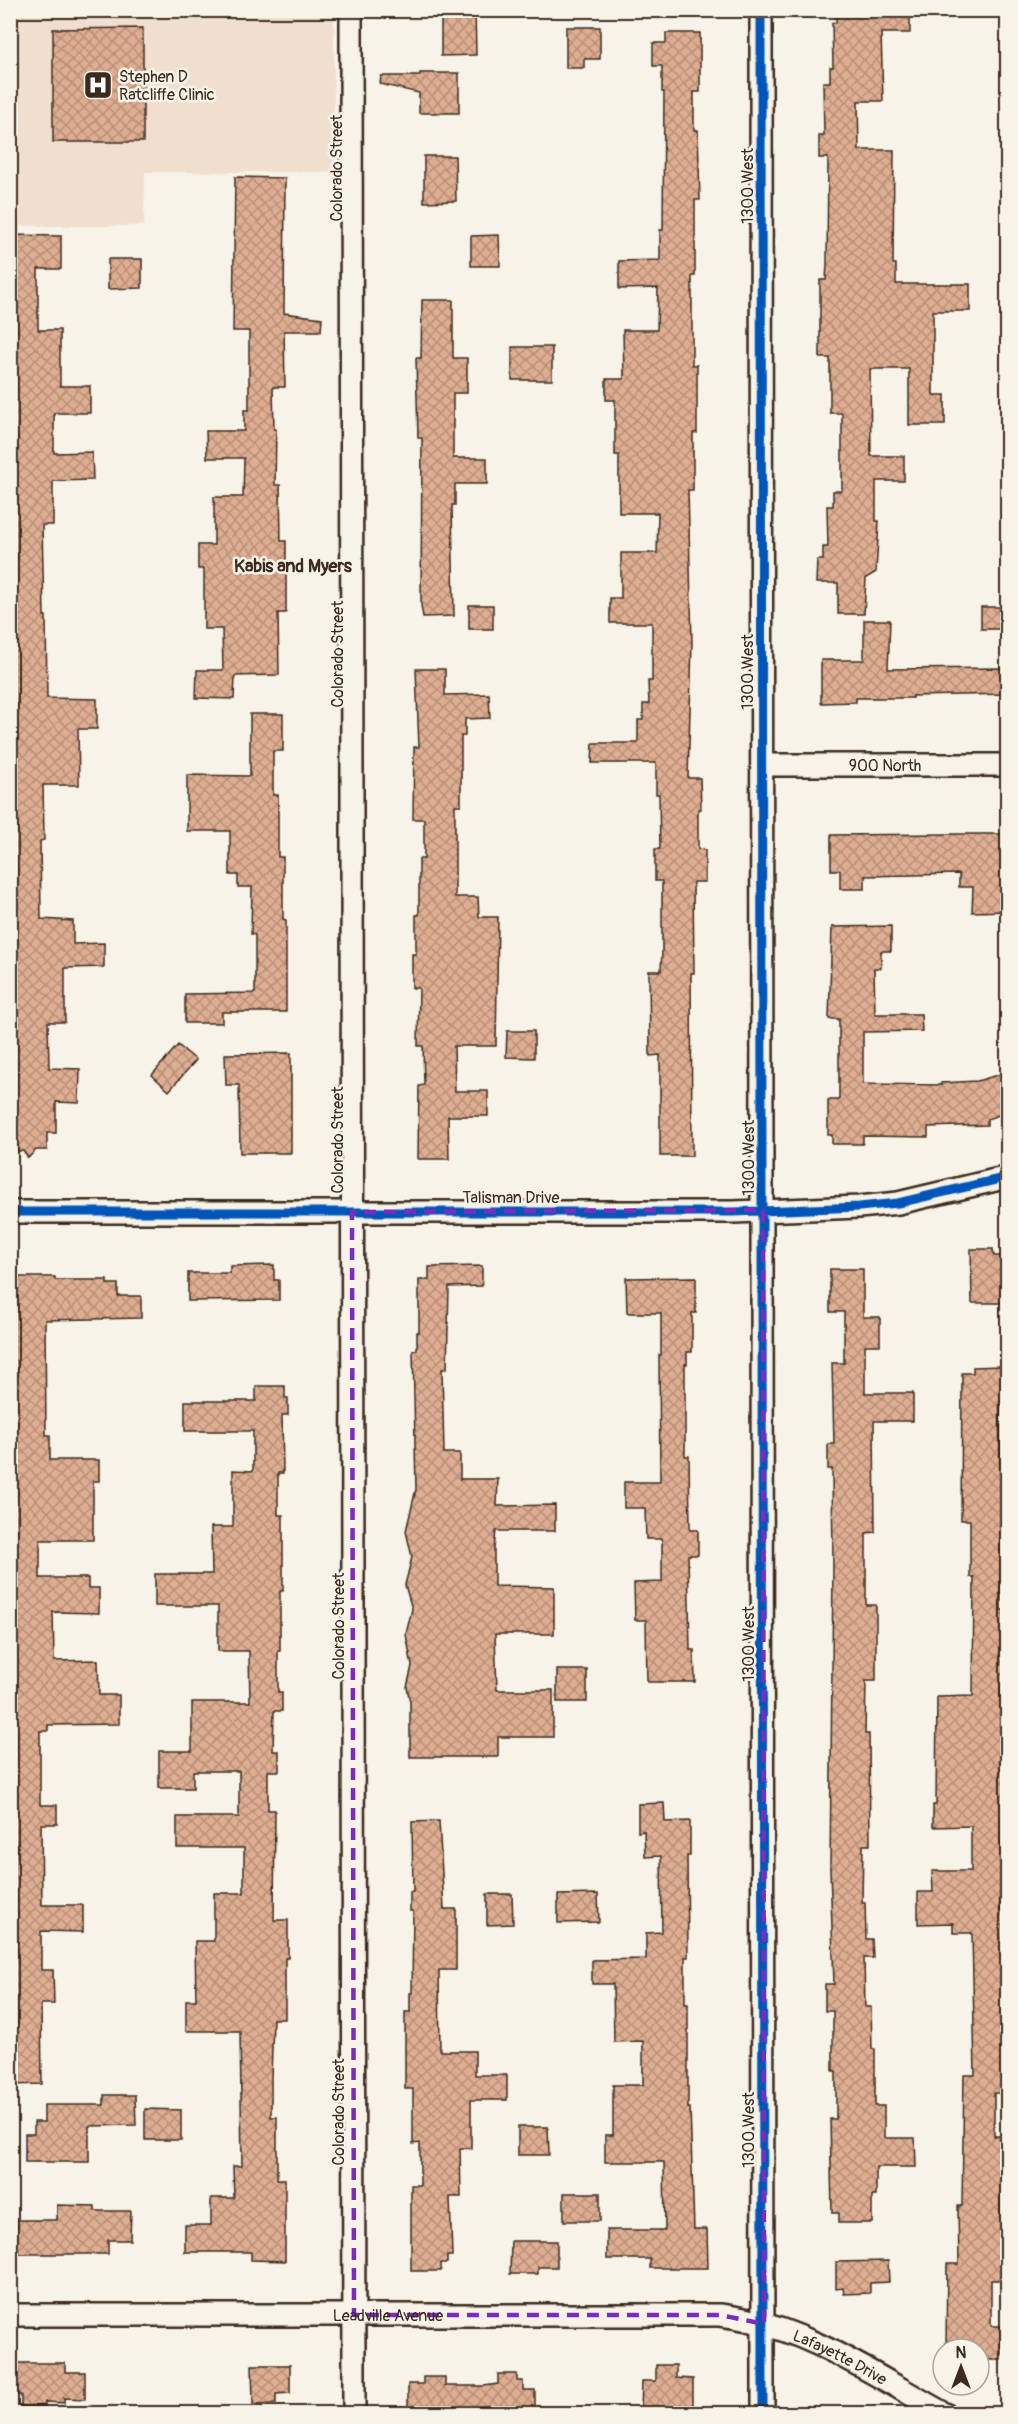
<svg xmlns="http://www.w3.org/2000/svg" width="1018" height="2424" font-family="Pangolin,sans-serif">
<style>
.built{fill:#f0dece}
.building{fill:url(#building-cross-hatch);stroke:#3b2a1e;stroke-width:1.5}
.lines{fill:none;stroke-linecap:round;stroke-linejoin:round}
.street-casing{stroke:#3b2a1e;stroke-width:26}
.street{stroke:#f7f3e8;stroke-width:21}
.cycleway-casing{stroke:#f7f3e8;stroke-width:13}
.cycleway{stroke:#0057b8;stroke-width:9}
.marked{fill:none;stroke:#7b2cbf;stroke-width:4.5;stroke-dasharray:12 8;stroke-linejoin:round}
.labels{text-anchor:middle;stroke-width:5;stroke-linejoin:round;paint-order:stroke}
.poi-label{font-size:16px;fill:#3b2a1e;stroke:#f7f3e8;text-anchor:start}
.street-label{font-size:16px;fill:#3b2a1e;stroke:#f7f3e8}
.neighbourhood-label{font-size:18px;font-weight:bold;fill:#3b2a1e;stroke:#f7f3e8}
</style>
<defs>
<pattern id="building-cross-hatch" width="8" height="8" patternUnits="userSpaceOnUse" patternTransform="scale(1.5)"><rect width="8" height="8" fill="#dfae92"/><path d="M0 0l8 8M0 8l8-8" fill="none" stroke="#b68e77"/></pattern>
</defs>
<rect width="100%" height="100%" fill="#f7f3e8"/>
<filter id="ink" filterUnits="userSpaceOnUse"><feTurbulence type="fractalNoise" baseFrequency=".0167" numOctaves="2"/><feDisplacementMap in="SourceGraphic" scale="12" xChannelSelector="R" yChannelSelector="G"/><feConvolveMatrix kernelMatrix="1 2 1 2 8 2 1 2 1" color-interpolation-filters="sRGB"/></filter>
<g filter="url(#ink)">
<path class="built" d="M 10,11 L 334,11 L 334,172 L 145,172 L 144,226 L 11,226 Z"/>
<path class="building" d="M 441,10 L 475,10 L 476,55 L 441,56 Z
M 836,10 L 910,10 L 910,33 L 881,33 L 883,101 L 858,101 L 859,150 L 894,150 L 893,264 L 896,264 L 896,284 L 970,284 L 970,311 L 933,311 L 933,395 L 945,395 L 945,425 L 909,425 L 909,369 L 870,369 L 871,456 L 904,456 L 904,481 L 876,481 L 876,521 L 879,521 L 876,572 L 866,578 L 864,614 L 838,614 L 838,583 L 816,583 L 817,560 L 823,560 L 823,547 L 828,547 L 827,506 L 833,506 L 833,491 L 842,491 L 842,413 L 830,413 L 830,358 L 820,358 L 820,280 L 826,280 L 827,264 L 828,158 L 819,158 L 819,136 L 824,136 L 823,82 L 830,82 L 830,67 L 833,67 L 832,23 L 836,23 Z
M 566,27 L 600,27 L 600,59 L 584,59 L 584,68 L 566,68 Z
M 143,28 L 143,142 L 53,142 L 53,29 Z
M 666,33 L 700,33 L 700,92 L 694,92 L 694,130 L 698,130 L 700,200 L 695,200 L 695,276 L 692,276 L 692,365 L 697,365 L 697,433 L 693,433 L 693,490 L 688,490 L 692,643 L 688,778 L 700,778 L 701,809 L 698,809 L 698,849 L 705,850 L 705,882 L 693,882 L 694,973 L 691,973 L 692,1156 L 660,1156 L 660,1055 L 650,1056 L 649,971 L 661,971 L 662,951 L 662,881 L 655,881 L 655,849 L 660,849 L 659,794 L 656,794 L 656,763 L 592,763 L 593,743 L 638,743 L 638,720 L 643,720 L 643,704 L 649,704 L 648,681 L 652,681 L 652,623 L 610,623 L 610,598 L 621,598 L 621,553 L 657,553 L 658,513 L 619,513 L 619,455 L 615,455 L 615,400 L 606,400 L 606,379 L 624,379 L 623,330 L 657,330 L 658,288 L 619,289 L 619,261 L 660,260 L 660,230 L 663,230 L 664,92 L 662,92 L 662,66 L 653,66 L 653,43 L 666,43 Z
M 420,73 L 459,73 L 459,113 L 419,113 L 419,93 L 380,84 L 381,76 L 420,76 Z
M 424,156 L 455,156 L 456,201 L 424,202 Z
M 235,177 L 285,178 L 284,313 L 322,318 L 321,331 L 284,331 L 285,387 L 273,387 L 274,429 L 276,429 L 275,485 L 280,485 L 281,541 L 286,541 L 286,613 L 278,613 L 279,675 L 235,676 L 234,699 L 196,698 L 197,670 L 223,670 L 222,629 L 204,629 L 204,569 L 198,569 L 198,545 L 214,545 L 214,497 L 243,497 L 244,458 L 207,458 L 206,431 L 244,431 L 244,410 L 249,410 L 249,331 L 233,331 Z
M 10,235 L 61,236 L 61,269 L 38,269 L 38,330 L 60,330 L 60,386 L 90,386 L 90,413 L 54,413 L 54,453 L 92,452 L 93,480 L 53,481 L 53,525 L 42,525 L 44,616 L 46,616 L 47,698 L 97,699 L 97,729 L 78,729 L 79,785 L 43,785 L 44,840 L 40,841 L 41,919 L 73,921 L 73,944 L 104,943 L 104,967 L 65,968 L 65,1022 L 48,1022 L 49,1068 L 80,1069 L 79,1103 L 56,1102 L 56,1133 L 47,1133 L 47,1150 L 36,1150 L 28,1158 L 23,1151 L 10,1151 L 10,1040 L 14,1040 L 14,1000 L 10,1000 Z
M 499,235 L 500,266 L 471,266 L 471,236 Z
M 108,259 L 142,259 L 142,288 L 108,289 Z
M 422,300 L 453,300 L 453,358 L 467,358 L 467,393 L 453,393 L 453,458 L 487,458 L 487,484 L 455,484 L 455,505 L 452,505 L 454,616 L 423,617 L 421,605 L 422,438 L 418,438 L 416,358 L 421,358 Z
M 512,347 L 552,347 L 552,380 L 512,380 Z
M 469,605 L 493,605 L 493,629 L 469,629 Z
M 981,607 L 1001,607 L 1001,629 L 981,629 Z
M 864,620 L 890,620 L 888,669 L 1008,668 L 1008,694 L 913,696 L 913,698 L 856,698 L 856,702 L 821,703 L 821,660 L 864,660 Z
M 416,669 L 445,669 L 445,695 L 489,694 L 490,718 L 465,719 L 465,736 L 461,736 L 461,805 L 455,805 L 455,897 L 478,897 L 479,917 L 498,917 L 496,1046 L 454,1046 L 455,1091 L 488,1091 L 488,1116 L 448,1116 L 449,1159 L 418,1159 L 419,1086 L 424,1085 L 423,1046 L 418,1046 L 419,988 L 412,988 L 412,954 L 416,954 L 416,915 L 419,915 L 419,859 L 424,859 L 424,819 L 413,819 L 414,747 L 419,747 Z
M 250,714 L 283,714 L 283,751 L 273,751 L 273,795 L 278,795 L 278,857 L 283,857 L 283,919 L 286,920 L 286,1012 L 222,1012 L 222,1023 L 185,1023 L 185,994 L 255,993 L 255,935 L 251,934 L 252,887 L 238,887 L 238,875 L 230,875 L 230,831 L 187,831 L 187,775 L 250,776 Z
M 952,834 L 1008,834 L 1008,911 L 972,912 L 973,887 L 959,887 L 959,874 L 865,876 L 865,889 L 840,889 L 840,870 L 831,870 L 831,835 Z
M 891,926 L 891,951 L 881,951 L 881,968 L 874,968 L 875,1014 L 921,1014 L 922,1031 L 863,1032 L 863,1084 L 941,1085 L 941,1083 L 977,1081 L 1008,1072 L 1008,1112 L 987,1119 L 987,1125 L 928,1127 L 928,1137 L 863,1136 L 863,1144 L 832,1144 L 832,1135 L 828,1135 L 828,1100 L 839,1100 L 839,1019 L 829,1019 L 832,927 Z
M 507,1031 L 534,1031 L 534,1058 L 506,1057 Z
M 178,1045 L 196,1060 L 169,1091 L 152,1075 Z
M 291,1053 L 291,1153 L 240,1153 L 239,1085 L 226,1085 L 225,1054 Z
M 971,1249 L 993,1249 L 994,1256 L 1003,1256 L 1004,1303 L 972,1303 Z
M 274,1265 L 274,1280 L 279,1280 L 279,1300 L 188,1301 L 188,1273 L 230,1273 L 230,1266 Z
M 482,1266 L 482,1286 L 449,1287 L 447,1369 L 442,1369 L 444,1453 L 460,1453 L 460,1479 L 498,1479 L 497,1506 L 555,1505 L 555,1531 L 496,1531 L 494,1549 L 494,1586 L 554,1587 L 554,1634 L 495,1634 L 497,1690 L 553,1690 L 553,1737 L 498,1737 L 498,1757 L 410,1757 L 410,1702 L 407,1687 L 412,1666 L 406,1634 L 412,1609 L 405,1585 L 412,1557 L 406,1531 L 416,1489 L 413,1350 L 417,1350 L 417,1332 L 419,1332 L 419,1280 L 429,1280 L 429,1267 Z
M 830,1269 L 863,1269 L 863,1317 L 880,1317 L 880,1345 L 865,1345 L 865,1393 L 913,1393 L 913,1421 L 874,1421 L 875,1532 L 866,1533 L 866,1605 L 876,1605 L 876,1681 L 866,1681 L 865,1734 L 869,1734 L 870,1845 L 863,1845 L 862,1903 L 865,1903 L 866,1939 L 872,1939 L 873,1958 L 864,1958 L 865,2007 L 871,2007 L 872,2049 L 875,2049 L 875,2106 L 884,2106 L 884,2138 L 915,2138 L 916,2167 L 876,2167 L 876,2196 L 872,2196 L 872,2223 L 839,2223 L 839,2213 L 832,2213 L 830,2119 L 836,2119 L 836,2071 L 833,2071 L 833,2011 L 825,2011 L 825,1984 L 834,1984 L 830,1870 L 833,1565 L 832,1469 L 828,1469 L 828,1444 L 834,1444 L 832,1363 L 844,1363 L 844,1312 L 830,1312 Z
M 10,1277 L 55,1277 L 55,1280 L 107,1280 L 107,1284 L 118,1284 L 118,1296 L 141,1296 L 141,1318 L 45,1320 L 46,1435 L 50,1435 L 50,1460 L 99,1460 L 99,1481 L 93,1481 L 93,1540 L 40,1540 L 40,1578 L 88,1578 L 88,1588 L 99,1588 L 99,1613 L 53,1612 L 54,1661 L 98,1660 L 99,1695 L 119,1695 L 119,1724 L 48,1725 L 48,1731 L 40,1731 L 40,1805 L 57,1805 L 57,1824 L 41,1824 L 42,1905 L 83,1905 L 83,1932 L 41,1931 L 41,1970 L 53,1970 L 54,2004 L 41,2004 L 42,2084 L 10,2085 Z
M 696,1277 L 696,1313 L 692,1313 L 692,1352 L 687,1352 L 687,1364 L 685,1364 L 685,1456 L 689,1456 L 690,1530 L 698,1530 L 698,1555 L 688,1555 L 690,1650 L 694,1650 L 695,1682 L 647,1682 L 646,1620 L 635,1620 L 634,1583 L 662,1582 L 662,1539 L 646,1539 L 645,1508 L 624,1508 L 624,1482 L 660,1482 L 659,1355 L 661,1355 L 661,1313 L 627,1313 L 626,1278 Z
M 1002,1366 L 1005,1367 L 1005,1405 L 1000,1405 L 1001,1610 L 1004,1610 L 1005,1687 L 1001,1687 L 1001,1725 L 1008,1725 L 1008,1760 L 1005,1761 L 1005,1816 L 1002,1816 L 1000,1910 L 1004,1910 L 1008,2048 L 1006,2048 L 1005,2093 L 994,2093 L 994,2136 L 1000,2136 L 1001,2145 L 1001,2280 L 991,2280 L 991,2326 L 1001,2326 L 1001,2360 L 979,2360 L 979,2349 L 946,2348 L 947,2264 L 959,2264 L 958,2206 L 962,2206 L 964,2075 L 975,2075 L 972,1933 L 953,1933 L 953,1923 L 918,1924 L 918,1892 L 933,1892 L 932,1871 L 971,1871 L 971,1826 L 933,1827 L 933,1805 L 936,1805 L 937,1697 L 973,1696 L 974,1577 L 970,1577 L 970,1520 L 961,1520 L 962,1373 L 973,1373 L 973,1367 Z
M 256,1386 L 285,1386 L 285,1398 L 288,1398 L 288,1415 L 282,1415 L 283,1473 L 278,1473 L 278,1515 L 283,1515 L 283,1591 L 280,1591 L 280,1651 L 278,1651 L 278,1692 L 282,1692 L 282,1711 L 274,1711 L 273,1751 L 279,1751 L 279,1771 L 268,1771 L 268,1810 L 275,1810 L 274,1920 L 288,1920 L 288,1958 L 285,1958 L 285,2019 L 273,2019 L 271,2078 L 271,2117 L 277,2117 L 277,2179 L 285,2179 L 285,2261 L 251,2260 L 251,2252 L 185,2252 L 185,2225 L 211,2225 L 211,2198 L 234,2198 L 233,2166 L 242,2166 L 240,2031 L 186,2031 L 186,2000 L 196,2000 L 195,1941 L 214,1941 L 214,1893 L 244,1893 L 244,1848 L 177,1848 L 177,1817 L 239,1817 L 239,1771 L 193,1771 L 193,1788 L 159,1788 L 159,1751 L 192,1751 L 192,1702 L 250,1702 L 249,1651 L 218,1651 L 218,1606 L 155,1606 L 155,1574 L 212,1574 L 211,1527 L 233,1527 L 233,1470 L 253,1471 L 253,1431 L 185,1431 L 185,1401 L 256,1401 Z
M 557,1670 L 587,1670 L 587,1702 L 557,1702 Z
M 664,1803 L 665,1822 L 690,1821 L 690,1856 L 687,1856 L 688,1957 L 685,1957 L 685,2004 L 688,2004 L 688,2108 L 690,2108 L 694,2229 L 707,2229 L 708,2268 L 650,2268 L 650,2259 L 607,2259 L 607,2230 L 665,2230 L 664,2162 L 605,2162 L 605,2135 L 613,2135 L 613,2085 L 643,2085 L 643,2041 L 614,2042 L 613,1984 L 592,1984 L 592,1960 L 646,1959 L 646,1933 L 662,1932 L 661,1856 L 645,1857 L 644,1831 L 638,1832 L 638,1804 Z
M 439,1821 L 444,1909 L 456,1909 L 456,1970 L 439,1970 L 440,2051 L 475,2051 L 475,2075 L 507,2075 L 507,2100 L 471,2100 L 471,2148 L 460,2148 L 461,2197 L 450,2197 L 452,2256 L 447,2256 L 447,2263 L 441,2263 L 441,2271 L 411,2271 L 411,2185 L 420,2185 L 420,2143 L 413,2144 L 413,2089 L 405,2089 L 405,2012 L 410,2012 L 410,1993 L 412,1993 L 413,1911 L 410,1911 L 410,1892 L 413,1892 L 412,1822 Z
M 487,1894 L 512,1894 L 513,1924 L 487,1925 Z
M 598,1894 L 599,1922 L 558,1923 L 558,1895 Z
M 104,2095 L 135,2095 L 136,2125 L 89,2126 L 89,2162 L 25,2162 L 25,2134 L 34,2134 L 34,2122 L 44,2122 L 44,2105 L 104,2105 Z
M 145,2109 L 181,2110 L 181,2140 L 145,2140 Z
M 518,2127 L 548,2127 L 549,2155 L 518,2155 Z
M 564,2193 L 600,2193 L 600,2221 L 564,2221 Z
M 57,2205 L 95,2206 L 95,2211 L 131,2211 L 130,2240 L 108,2240 L 108,2254 L 18,2254 L 18,2251 L 10,2251 L 10,2220 L 57,2220 Z
M 511,2241 L 557,2241 L 557,2267 L 538,2267 L 538,2274 L 510,2274 Z
M 888,2261 L 889,2282 L 870,2283 L 870,2293 L 844,2294 L 843,2288 L 836,2289 L 836,2262 Z
M 10,2363 L 65,2363 L 65,2372 L 85,2372 L 85,2399 L 64,2398 L 64,2403 L 45,2402 L 45,2406 L 21,2406 L 21,2395 L 10,2395 Z
M 252,2365 L 290,2365 L 290,2393 L 276,2394 L 276,2404 L 253,2405 Z
M 656,2365 L 676,2365 L 676,2378 L 693,2379 L 693,2412 L 641,2411 L 642,2381 L 656,2381 Z
M 498,2374 L 517,2374 L 517,2381 L 523,2381 L 523,2390 L 535,2390 L 535,2414 L 408,2414 L 408,2384 L 423,2384 L 423,2377 L 445,2377 L 445,2386 L 484,2386 L 498,2384 Z"/>
<g class="lines">
<g class="street-casing">
<g id="street">
<path d="M 351,10 L 354,2414"/>
<path d="M 761,10 L 763,2414"/>
<path id="s1" d="M 762,765 L 1008,765"/>
<path d="M 10,1212 L 734,1212 L 859,1207 L 898,1203 L 1008,1177"/>
<path id="s2" d="M 10,2315 L 720,2315 C 803,2325 874,2375 945,2414"/>
</g>
</g>
<use href="#street" class="street"/>
<g class="cycleway-casing">
<path id="cycleway" d="M 761,10 L 763,2414
M 10,1212 L 734,1212 L 859,1207 L 898,1203 L 1008,1177"/>
</g>
<use href="#cycleway" class="cycleway"/>
</g>
</g>
<path class="marked" d="M 763,1210 L 764,2324 L 720,2315 L 354,2315 L 352,1212 Z"/>
<defs>
<g id="hospital-square" transform="scale(1.5)"><rect x="-9" y="-9" width="18" height="18" rx="4" fill="#3b2a1e" stroke="#f7f3e8"/><path d="M-5-5h3v3.5h4V-5h3V5h-3V1.5h-4V5h-3Z" fill="#fff"/></g>
</defs>
<g fill-rule="evenodd">
<use href="#hospital-square" x="98" y="85"/>
</g>
<g class="labels">
<g class="poi-label">
<text x="119" y="82">Stephen D<tspan x="119" dy="18">Ratcliffe Clinic</tspan></text>
</g>
<g class="street-label">
<text transform="translate(336 168) rotate(-90)" y="6">Colorado Street</text>
<text transform="translate(747 186) rotate(-90)" y="6">1300 West</text>
<text transform="translate(337 654) rotate(-90)" y="6">Colorado Street</text>
<text transform="translate(747 672) rotate(-90)" y="6">1300 West</text>
<text dy="6" stroke="none"><textPath href="#s1" startOffset="123">900 North</textPath></text>
<text transform="translate(337 1140) rotate(-90)" y="6">Colorado Street</text>
<text transform="translate(748 1158) rotate(-90)" y="6">1300 West</text>
<text x="511" y="1203">Talisman Drive</text>
<text transform="translate(338 1626) rotate(-90)" y="6">Colorado Street</text>
<text transform="translate(748 1644) rotate(-90)" y="6">1300 West</text>
<text transform="translate(338 2112) rotate(-90)" y="6">Colorado Street</text>
<text transform="translate(748 2130) rotate(-90)" y="6">1300 West</text>
<text dy="6" stroke="none"><textPath href="#s2" startOffset="378">Leadville Avenue</textPath></text>
<text dy="6" stroke="none"><textPath href="#s2" startOffset="838">Lafayette Drive</textPath></text>
</g>
<g class="neighbourhood-label">
<text x="293" y="572">Kabis and Myers</text>
</g>
</g>
<rect width="1018" height="2424" fill="none" stroke="#f7f3e8" stroke-width="36"/>
<rect x="18" y="18" width="982" height="2388" fill="none" stroke="#3b2a1e" stroke-width="2" filter="url(#ink)"/>
<g transform="translate(961 2367)"><circle r="28" fill="#f7f3e8" stroke="#aca397" stroke-width="1.5"/>
<path d="M0-4.5L10 22L0 15L-10 22Z" fill="#3b2a1e"/>
<text y="-9" font-size="16" font-weight="bold" text-anchor="middle" fill="#3b2a1e">N</text>
</g>
</svg>
